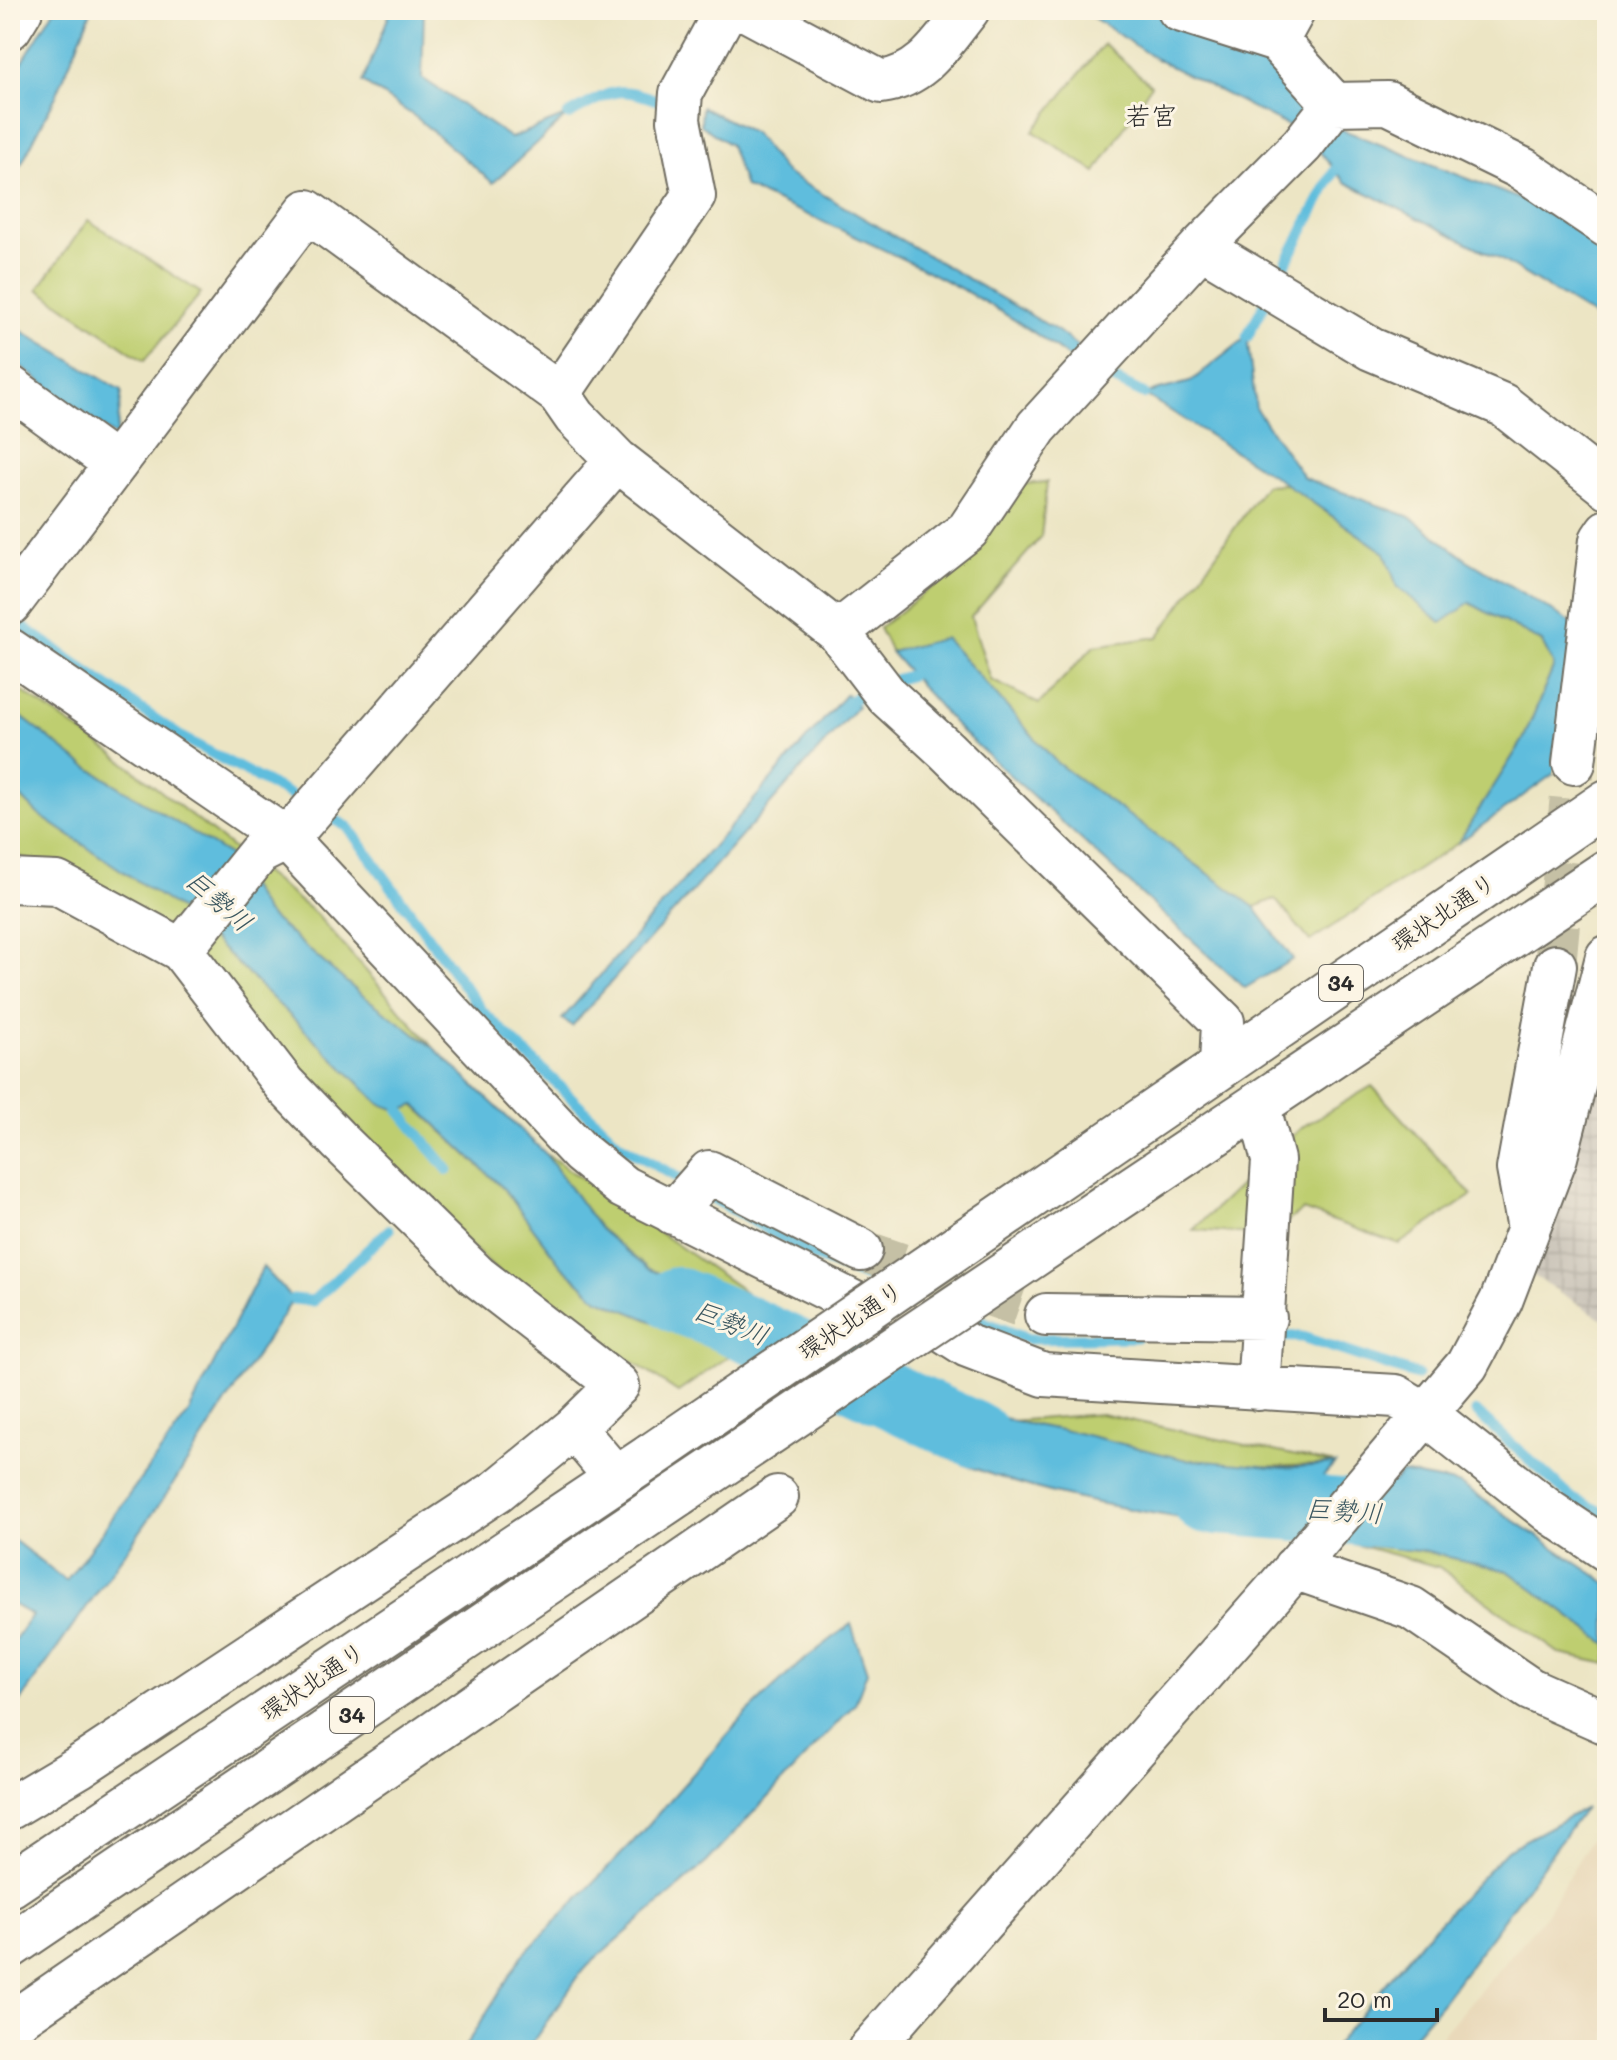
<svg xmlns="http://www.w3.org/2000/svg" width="1617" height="2060" font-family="Mali,'Klee One',sans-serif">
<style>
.built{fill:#e9d9ba}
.industrial{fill:url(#industrial-grid)}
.green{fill:#bece70;stroke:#747c4e;stroke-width:2}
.water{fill:#5fbddd;stroke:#457484;stroke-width:2}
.pier{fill:#ece5c4}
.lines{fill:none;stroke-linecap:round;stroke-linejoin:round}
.stream{stroke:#5fbddd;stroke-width:11}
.river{stroke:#5fbddd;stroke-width:66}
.street-tunnel{stroke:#c5c0a5;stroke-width:42;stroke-dasharray:42 21;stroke-linecap:butt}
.street-casing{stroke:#6f6c61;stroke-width:46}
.highway-casing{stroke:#6f6c61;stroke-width:48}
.street{stroke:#fff;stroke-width:42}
.highway{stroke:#fff;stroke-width:44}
.highway-bridge-casing{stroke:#6f6c61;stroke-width:48;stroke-linecap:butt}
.highway-bridge{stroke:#fff;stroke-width:44}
.labels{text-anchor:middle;stroke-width:6;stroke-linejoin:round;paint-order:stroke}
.shield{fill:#fcf5e5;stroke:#6a6863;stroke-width:2}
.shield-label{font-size:22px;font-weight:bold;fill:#2b2b2b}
.street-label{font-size:24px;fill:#2b2b2b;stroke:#fcf5e5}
.neighbourhood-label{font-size:26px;fill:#2b2b2b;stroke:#fcf5e5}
.water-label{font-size:26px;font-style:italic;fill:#3b5760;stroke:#fcf5e5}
</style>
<defs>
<pattern id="industrial-grid" width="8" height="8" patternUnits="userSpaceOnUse" patternTransform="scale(2)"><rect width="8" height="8" fill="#c9c3b8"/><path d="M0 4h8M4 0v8" fill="none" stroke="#ada89e"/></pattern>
</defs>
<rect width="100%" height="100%" fill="#fcf5e5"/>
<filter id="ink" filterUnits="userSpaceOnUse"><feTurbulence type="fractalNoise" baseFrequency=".0125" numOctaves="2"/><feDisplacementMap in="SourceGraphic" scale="16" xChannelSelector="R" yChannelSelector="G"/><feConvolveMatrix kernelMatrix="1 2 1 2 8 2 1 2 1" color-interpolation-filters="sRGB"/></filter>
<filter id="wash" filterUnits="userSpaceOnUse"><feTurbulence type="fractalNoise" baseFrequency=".006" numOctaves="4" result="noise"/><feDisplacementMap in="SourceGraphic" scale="32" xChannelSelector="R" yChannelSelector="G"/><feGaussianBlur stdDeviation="1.8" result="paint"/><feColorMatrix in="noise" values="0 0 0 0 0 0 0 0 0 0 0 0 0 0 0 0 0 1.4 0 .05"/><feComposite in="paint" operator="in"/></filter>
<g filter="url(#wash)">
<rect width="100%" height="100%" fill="#ece5c4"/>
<path class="built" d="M 1607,1812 L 1607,2050 L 1429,2050 L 1545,1916 Z"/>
<path class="industrial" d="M 1607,1025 L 1607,1322 L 1531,1274 Z"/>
<path class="green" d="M 1104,44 L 1151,85 L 1096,172 L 1033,131 Z
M 88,220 L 201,293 L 144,361 L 38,289 Z
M 1047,482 L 1041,537 L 971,617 L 991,680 L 1039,704 L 1094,646 L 1158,637 L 1265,485 L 1286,484 L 1385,553 L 1397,586 L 1470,603 L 1542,642 L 1554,666 L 1523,740 L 1458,843 L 1310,941 L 1275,899 L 1254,907 L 1057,763 L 945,639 L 891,652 L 879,628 L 974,554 L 1014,485 Z
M 10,683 L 115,755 L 316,914 L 434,1048 L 358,992 L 265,912 L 233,858 L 78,761 L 10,708 Z
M 10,786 L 39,815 L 188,915 L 380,1104 L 400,1110 L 414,1105 L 504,1189 L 561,1265 L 598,1299 L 732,1354 L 678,1392 L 497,1271 L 310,1089 L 184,942 L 10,851 Z
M 1372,1086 L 1472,1195 L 1399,1244 L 1303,1210 L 1268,1235 L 1193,1230 L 1302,1127 Z
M 545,1153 L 784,1319 L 648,1269 L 600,1229 Z
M 1101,1414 L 1335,1464 C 1285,1467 1230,1469 1180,1459 C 1123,1447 1068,1431 1011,1421 Z
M 1354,1544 L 1427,1552 L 1508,1571 L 1607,1644 L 1607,1664 L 1560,1654 L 1439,1567 Z"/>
<path class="water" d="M 54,10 L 92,10 L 56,96 L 10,186 L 10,82 Z
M 391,10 L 424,10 L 422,78 L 511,138 L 568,115 L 493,183 L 417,118 L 363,82 Z
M 1082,10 L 1161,10 L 1258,48 L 1309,106 L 1296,130 L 1154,58 Z
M 702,107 L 754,133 L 786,173 L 1058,331 L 1091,357 L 1081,367 C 984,289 858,238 745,187 L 730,145 L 701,125 Z
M 1333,126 L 1525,201 L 1607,249 L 1607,324 L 1500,259 L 1345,182 L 1314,145 Z
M 10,324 L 122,391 L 116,437 L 10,358 Z
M 1247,337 L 1256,409 L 1304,478 L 1410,517 L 1467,560 L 1574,624 L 1556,772 L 1458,843 L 1523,740 L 1554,666 L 1542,642 L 1470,603 L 1441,623 L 1397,586 L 1385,553 L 1286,484 L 1144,394 L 1190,382 Z
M 945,638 L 1057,763 L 1254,907 L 1293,959 L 1245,988 L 959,729 L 891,652 Z
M 846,694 L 858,706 L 572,1026 L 562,1019 Z
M 10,708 L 78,761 L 233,858 L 265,912 L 358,992 L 434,1048 L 545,1153 L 600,1229 L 648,1269 L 784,1319 L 732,1354 L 598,1299 L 561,1265 L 504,1189 L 415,1105 L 400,1111 L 380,1104 L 188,915 L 39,815 L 10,786 Z
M 263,1267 L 293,1299 L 166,1495 L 10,1715 L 10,1646 L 32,1615 L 10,1603 L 10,1537 L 66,1581 L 188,1414 Z
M 916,1382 L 1011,1421 L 1078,1433 L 1183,1459 L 1284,1468 L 1335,1464 L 1270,1533 C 1163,1514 1049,1502 949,1458 C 921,1446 894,1430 867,1416 Z
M 1401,1473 L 1460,1484 L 1607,1583 L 1607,1644 L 1508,1571 L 1427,1552 L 1354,1544 L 1353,1527 Z
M 851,1624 L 867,1672 L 855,1704 L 707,1862 L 583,1970 L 527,2050 L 463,2050 L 522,1956 L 633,1842 L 745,1715 L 799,1664 Z
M 1585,1808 L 1443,2001 L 1401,2050 L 1331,2050 L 1422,1940 L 1507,1850 Z"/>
<path class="pier" d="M 787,1317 L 786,1322 L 735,1358 L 728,1357 Z
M 914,1379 L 920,1380 L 864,1419 L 865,1413 Z"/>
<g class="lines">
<path class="stream" d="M 568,115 C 619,87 615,85 671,105
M 1247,337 L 1335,170
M 1099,372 L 1144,394
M 10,618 L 181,737 L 307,804
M 888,682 L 911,675
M 852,700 L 872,688
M 322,813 L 348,827 L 483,1012 L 619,1144 L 687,1183
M 398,1096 L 400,1111 L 448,1170
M 702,1192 L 816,1257 L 883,1283
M 293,1299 L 313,1301 L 389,1230
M 966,1315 L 1028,1339 L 1136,1337
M 1269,1336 L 1302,1337 L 1417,1375
M 1476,1412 L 1573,1499 L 1607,1515"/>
<path class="river" d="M 677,1300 C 779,1339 876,1392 976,1435
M 1205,1501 L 1406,1516"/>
</g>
</g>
<g filter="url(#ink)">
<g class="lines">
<path class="street-tunnel" d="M 1555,966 L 1574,763
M 861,1250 L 1046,1315"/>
<g class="street-casing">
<path id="street" d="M 746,10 L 881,82 C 924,76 942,42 968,10
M 1179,10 L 1277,41 L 1294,10
M 10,28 L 21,10
M 1277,41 L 1334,104 L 1388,103 L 1523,169 L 1607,226
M 1201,247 L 1371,349 L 1503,405 L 1607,487
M 10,387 L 116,464
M 559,394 L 694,196 L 679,120 L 681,93 L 726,10
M 10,604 L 307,211 L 559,394 L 575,417 L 617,460
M 838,632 L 968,530 L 1037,427 L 1201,247 L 1302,145 L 1334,104
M 10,650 L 287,839 L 581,1153 L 623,1187 L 869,1310
M 1574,763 L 1601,540 L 1607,531
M 10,881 L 57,883 L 181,950 L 284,1084 L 339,1141 L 477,1276 L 618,1385 L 574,1428 L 497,1491 L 79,1767 L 10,1808
M 181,950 L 259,853 L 287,839 L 617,460 L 838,632 L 887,696 L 946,750 L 1223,1022 L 1221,1065
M 1258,1104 L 1273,1160 L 1258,1389
M 673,1213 L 709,1172 L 861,1250
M 1529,1228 L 1518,1169 L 1555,966
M 1046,1315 L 1265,1318
M 932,1323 L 968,1346 L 1044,1375 L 1396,1396 L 1426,1414 L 1550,1512 L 1607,1550
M 574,1428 L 617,1479
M 1294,1568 L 1411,1608 L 1530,1689 L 1607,1723
M 10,2024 L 777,1497
M 869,2050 L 1276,1590 L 1467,1365 L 1501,1301 L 1556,1157 L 1607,957"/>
</g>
<g class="highway-casing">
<path id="highway" d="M 1077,1165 L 1607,802
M 1105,1207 L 1607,872
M 10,1885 L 651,1456
M 10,1946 L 678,1494"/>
</g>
<use href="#street" class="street"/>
<use href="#highway" class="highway"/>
<g class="highway-bridge-casing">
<path id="highway-bridge" d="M 651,1456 L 1077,1165
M 678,1494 L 1105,1207"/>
</g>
<use href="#highway-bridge" class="highway-bridge"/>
</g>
</g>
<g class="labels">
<g class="shield">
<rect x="1319" y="965" width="44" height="36" rx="6"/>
<rect x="330" y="1697" width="44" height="36" rx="6"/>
</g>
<g class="shield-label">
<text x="1341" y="991">34</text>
<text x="352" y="1723">34</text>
</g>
<g class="street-label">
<text transform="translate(1444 913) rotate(-34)" y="8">環状北通り</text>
<text transform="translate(851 1321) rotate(-34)" y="8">環状北通り</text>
<text transform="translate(313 1682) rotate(-34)" y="8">環状北通り</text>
</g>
<g class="neighbourhood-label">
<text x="1151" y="125">若宮</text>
</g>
<g class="water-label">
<text transform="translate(219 901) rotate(41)" y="9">巨勢川</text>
<text transform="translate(731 1323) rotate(22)" y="9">巨勢川</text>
<text transform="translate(1344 1511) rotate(4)" y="9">巨勢川</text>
</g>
</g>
<rect width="1617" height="2060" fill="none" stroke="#fcf5e5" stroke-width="40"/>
<path d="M1325 2008v12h112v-12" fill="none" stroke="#2b2b2b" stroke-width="4"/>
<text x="1337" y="2008" font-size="24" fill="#2b2b2b" stroke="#fcf5e5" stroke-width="6" paint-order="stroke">20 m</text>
</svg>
